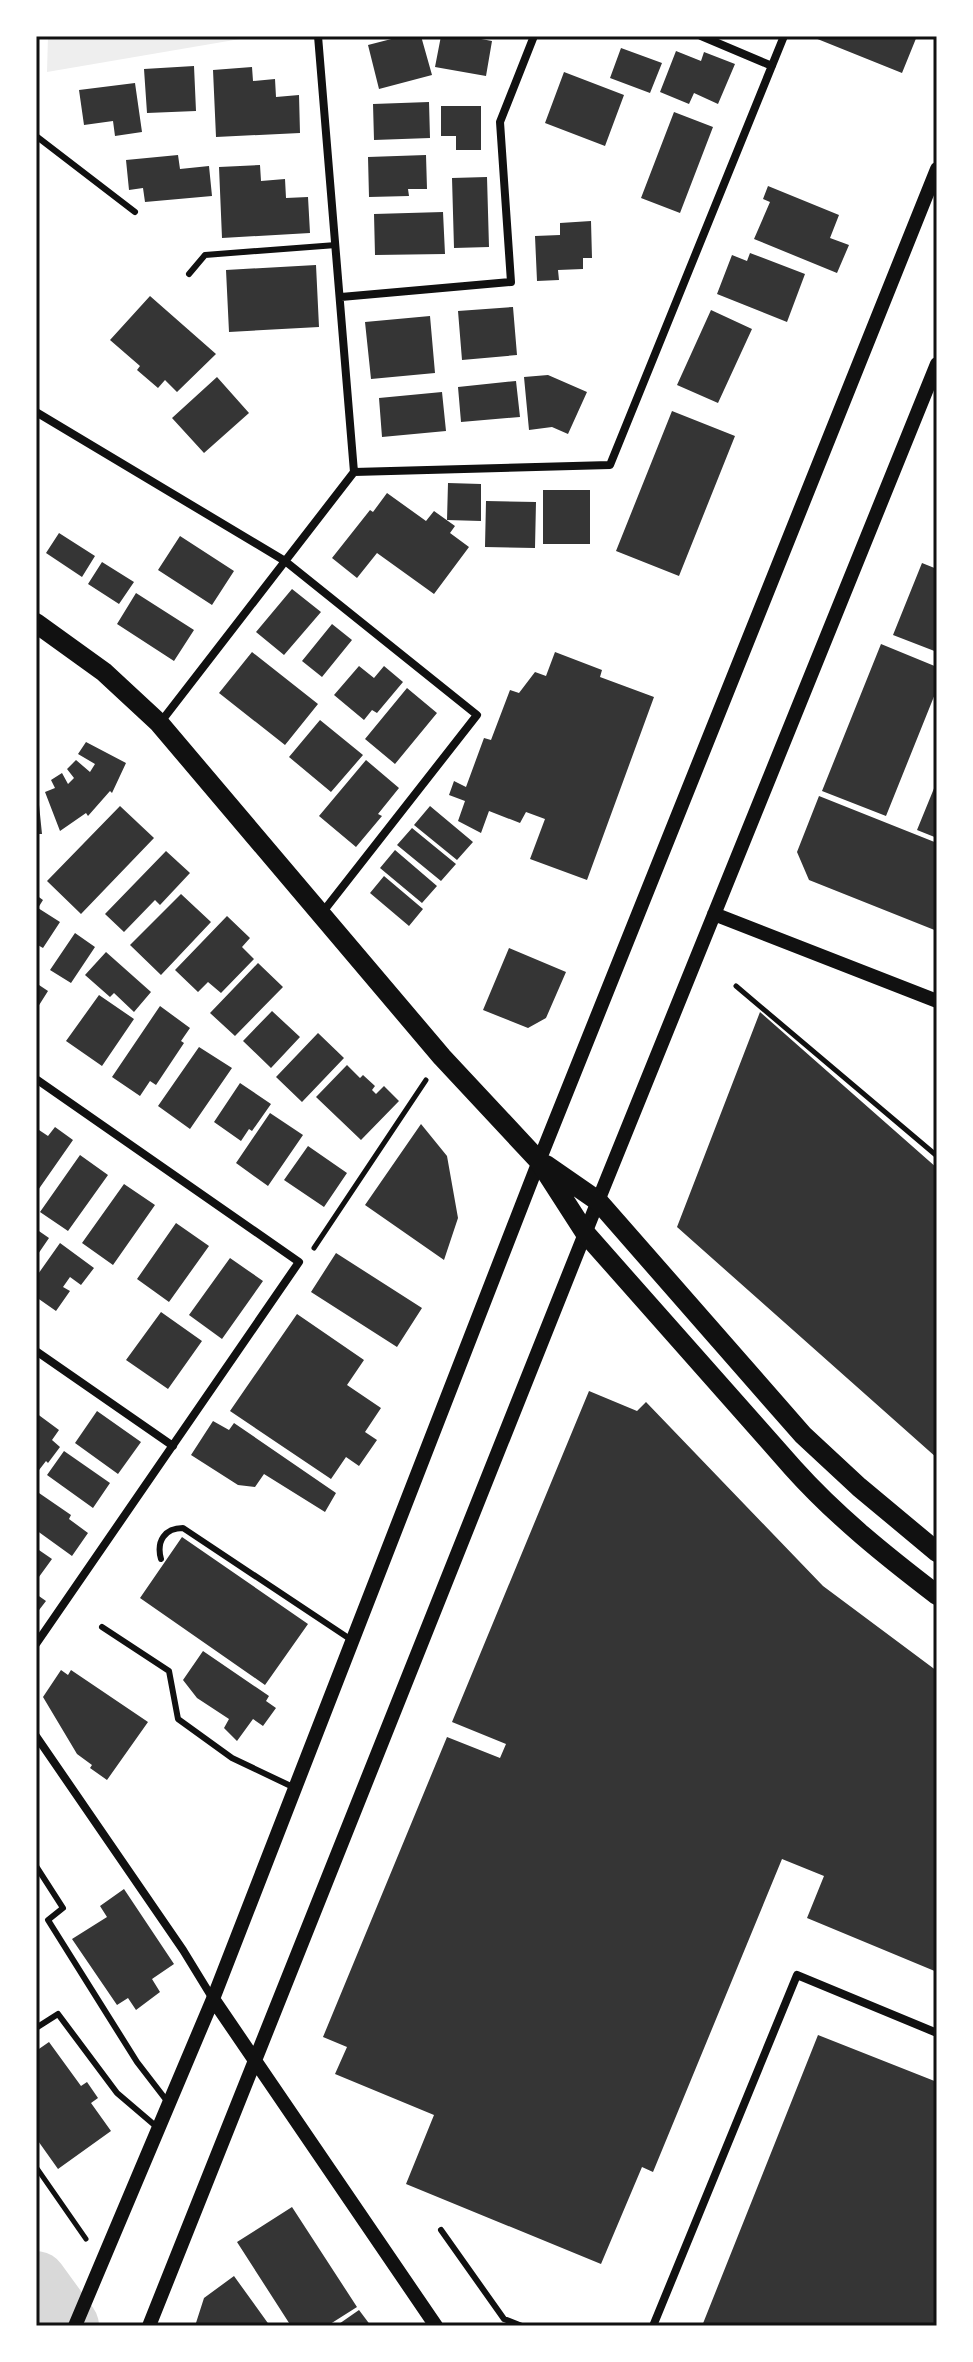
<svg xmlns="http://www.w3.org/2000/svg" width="973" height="2362" font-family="Figtree,sans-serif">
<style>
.green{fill:#eee}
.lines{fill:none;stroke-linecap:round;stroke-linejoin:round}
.river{stroke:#d9d9d9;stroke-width:62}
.building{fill:#353535}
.path{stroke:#111;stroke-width:5}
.service{stroke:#111;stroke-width:6}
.minor{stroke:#111;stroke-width:8}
.tertiary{stroke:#111;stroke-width:14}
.primary{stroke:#111;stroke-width:20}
.neatline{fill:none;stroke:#111;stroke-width:3}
</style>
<rect width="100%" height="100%" fill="#fff"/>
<path class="green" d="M 48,36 L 257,36 L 47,72 Z"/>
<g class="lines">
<path class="river" d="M 36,2282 L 68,2326"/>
</g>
<path class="building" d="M 403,36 L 421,36 L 432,75 L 379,89 L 368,45 Z
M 441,36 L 465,36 L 492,41 L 486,76 L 435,67 Z
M 810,36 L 917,36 L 902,73 Z
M 621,48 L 662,63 L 650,93 L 610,78 Z
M 676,51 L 701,61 L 704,52 L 735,64 L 718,104 L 694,93 L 689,104 L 660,92 Z
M 194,66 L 196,111 L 147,113 L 144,69 Z
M 252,67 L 253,81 L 275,79 L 276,97 L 299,95 L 300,133 L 216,137 L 213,70 Z
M 564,72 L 624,95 L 605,146 L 545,123 Z
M 135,83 L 142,132 L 115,136 L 113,121 L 84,125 L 79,90 Z
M 429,102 L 430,138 L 374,140 L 373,104 Z
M 441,106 L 481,106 L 481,150 L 456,150 L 456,136 L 441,136 Z
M 674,112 L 713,127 L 680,213 L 641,198 Z
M 178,155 L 180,169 L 209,166 L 212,196 L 145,202 L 143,188 L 129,190 L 126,160 Z
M 426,155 L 427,189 L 408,189 L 409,196 L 369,197 L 368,157 Z
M 260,165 L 261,181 L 285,179 L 286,198 L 308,197 L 310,233 L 222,238 L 219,167 Z
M 487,177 L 489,247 L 454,248 L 452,178 Z
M 768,186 L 839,215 L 830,238 L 849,245 L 837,273 L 754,239 L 770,202 L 763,199 Z
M 443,212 L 445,254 L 375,255 L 374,214 Z
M 591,221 L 592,258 L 583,258 L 583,269 L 558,270 L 559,280 L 537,281 L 535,236 L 560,235 L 560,223 Z
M 750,253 L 805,274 L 787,322 L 717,294 L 732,255 L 747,261 Z
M 316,265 L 319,327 L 229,332 L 226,270 Z
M 150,296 L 216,354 L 177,392 L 165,380 L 158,388 L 137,370 L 140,366 L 110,340 Z
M 513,307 L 517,355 L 462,360 L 458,311 Z
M 711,310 L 752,329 L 718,403 L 677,385 Z
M 430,316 L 435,373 L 371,379 L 365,322 Z
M 548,375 L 587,392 L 568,434 L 552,427 L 529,430 L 524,377 Z
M 217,377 L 249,413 L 204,453 L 172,418 Z
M 516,381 L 520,417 L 461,422 L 458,387 Z
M 442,392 L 446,431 L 382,437 L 379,398 Z
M 672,411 L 735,436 L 679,576 L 616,551 Z
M 448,483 L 481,484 L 481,521 L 447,520 Z
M 543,490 L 590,490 L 590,544 L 543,544 Z
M 387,493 L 426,521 L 434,511 L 455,526 L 450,533 L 469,547 L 434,594 L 377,553 L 357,578 L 332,558 L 370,510 L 373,512 Z
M 486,501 L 536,502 L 535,548 L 485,547 Z
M 59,533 L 95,556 L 82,577 L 46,553 Z
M 180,536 L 234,571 L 212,605 L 158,570 Z
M 102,562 L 134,582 L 119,604 L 88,584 Z
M 922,563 L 937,569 L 937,652 L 893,635 Z
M 292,589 L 321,612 L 284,655 L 256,632 Z
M 136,593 L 194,630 L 174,661 L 117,624 Z
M 332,624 L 352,640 L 322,677 L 302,661 Z
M 881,644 L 937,667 L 937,689 L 886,816 L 822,791 Z
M 252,652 L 318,704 L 285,745 L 219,693 Z
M 555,652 L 602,670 L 600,677 L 654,697 L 587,880 L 530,859 L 545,819 L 526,812 L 520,823 L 489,811 L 481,833 L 458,821 L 465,801 L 449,795 L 454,781 L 466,787 L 484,738 L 491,740 L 510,690 L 519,693 L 535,672 L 546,676 Z
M 359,666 L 374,678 L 384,666 L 403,682 L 377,713 L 372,710 L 364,720 L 334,695 Z
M 407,688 L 437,713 L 395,764 L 365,739 Z
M 320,720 L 363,755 L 331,792 L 289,757 Z
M 86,742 L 126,763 L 112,793 L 110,791 L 88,816 L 86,813 L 60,831 L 45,792 L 55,788 L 51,780 L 62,773 L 68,784 L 74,778 L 67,769 L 76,760 L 90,772 L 95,764 L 78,754 Z
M 366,760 L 399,788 L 378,814 L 382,816 L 356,847 L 319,816 Z
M 937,781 L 937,838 L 917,830 Z
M 36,795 L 38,795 L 42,834 L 36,834 Z
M 819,796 L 937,843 L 937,931 L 809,880 L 797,852 Z
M 120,806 L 154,838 L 81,914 L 47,881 Z
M 430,806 L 473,842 L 457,860 L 414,825 Z
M 412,828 L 456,864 L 441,881 L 397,845 Z
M 395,850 L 437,886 L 422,903 L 380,868 Z
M 166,851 L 190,873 L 160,905 L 155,900 L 124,932 L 105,914 Z
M 384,876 L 423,909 L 409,926 L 370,893 Z
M 181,894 L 211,922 L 161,975 L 130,945 Z
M 36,895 L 43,900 L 38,908 L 60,922 L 43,948 L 36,944 Z
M 227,916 L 250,938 L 242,947 L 254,959 L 221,993 L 208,982 L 198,992 L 175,970 Z
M 75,933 L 95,947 L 71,983 L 50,970 Z
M 509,948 L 566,972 L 546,1018 L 528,1028 L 483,1010 Z
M 106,952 L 151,992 L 134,1012 L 114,993 L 110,997 L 85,975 Z
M 258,963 L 283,987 L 235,1036 L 210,1013 Z
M 36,983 L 48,991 L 36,1010 Z
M 99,995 L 134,1019 L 102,1066 L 66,1041 Z
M 160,1006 L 190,1028 L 181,1041 L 184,1043 L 156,1085 L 150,1081 L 140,1096 L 112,1077 Z
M 272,1011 L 300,1037 L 271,1068 L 243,1041 Z
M 760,1012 L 937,1168 L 937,1458 L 677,1227 Z
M 318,1033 L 344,1058 L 302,1102 L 276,1077 Z
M 199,1047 L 232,1068 L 190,1129 L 158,1106 Z
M 347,1065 L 360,1078 L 363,1075 L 375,1086 L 372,1090 L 376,1094 L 384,1086 L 399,1101 L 361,1140 L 316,1097 Z
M 240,1083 L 271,1104 L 252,1131 L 249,1129 L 241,1141 L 214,1122 Z
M 270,1113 L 303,1135 L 268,1186 L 236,1163 Z
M 421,1124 L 447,1156 L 458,1218 L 444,1260 L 365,1205 Z
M 55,1127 L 73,1140 L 36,1193 L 36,1128 L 48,1136 Z
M 308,1146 L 347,1173 L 324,1207 L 284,1180 Z
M 80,1155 L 108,1175 L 68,1231 L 40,1212 Z
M 124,1184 L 155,1205 L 113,1265 L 82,1243 Z
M 176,1223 L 209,1246 L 169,1302 L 137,1279 Z
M 36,1229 L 49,1238 L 36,1257 Z
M 60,1243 L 94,1268 L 81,1285 L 70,1277 L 63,1287 L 70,1291 L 56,1311 L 36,1297 L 36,1277 Z
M 336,1253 L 422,1308 L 397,1347 L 311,1292 Z
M 230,1258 L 263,1281 L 222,1339 L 189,1315 Z
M 161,1312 L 202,1341 L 168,1389 L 126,1360 Z
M 297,1314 L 364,1360 L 347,1385 L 381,1408 L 365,1432 L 377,1440 L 359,1466 L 346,1457 L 331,1479 L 230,1411 Z
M 589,1391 L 637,1411 L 646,1402 L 823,1586 L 937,1671 L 937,1972 L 807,1918 L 824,1876 L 782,1859 L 653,2172 L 642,2167 L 601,2264 L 406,2184 L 434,2115 L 335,2074 L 347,2047 L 323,2037 L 447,1737 L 500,1758 L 506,1744 L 452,1722 Z
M 97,1411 L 141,1442 L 118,1474 L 75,1443 Z
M 36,1413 L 59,1430 L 52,1440 L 60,1447 L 48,1463 L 46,1461 L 36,1474 Z
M 213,1421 L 229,1430 L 234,1423 L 336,1493 L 325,1512 L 264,1474 L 255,1487 L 238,1485 L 191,1455 Z
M 64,1451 L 110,1483 L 93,1508 L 47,1475 Z
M 39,1493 L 71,1515 L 69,1519 L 88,1533 L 72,1556 L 36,1530 L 36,1498 Z
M 182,1537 L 308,1624 L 265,1685 L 140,1598 Z
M 36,1548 L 52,1559 L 36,1581 Z
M 36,1594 L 46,1601 L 36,1614 Z
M 203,1651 L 269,1696 L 266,1701 L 276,1708 L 263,1726 L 253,1719 L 237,1741 L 224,1728 L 229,1719 L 197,1698 L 183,1680 Z
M 61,1670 L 68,1675 L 71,1670 L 148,1722 L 107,1780 L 90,1768 L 92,1765 L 77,1754 L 43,1697 Z
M 124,1889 L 174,1964 L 152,1979 L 160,1992 L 136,2010 L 128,1998 L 117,2005 L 72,1939 L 107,1917 L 100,1906 Z
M 818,2035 L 937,2082 L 937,2326 L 702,2326 Z
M 49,2042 L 81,2086 L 87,2082 L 98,2098 L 91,2103 L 111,2131 L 58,2169 L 36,2138 L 36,2051 Z
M 292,2207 L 357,2307 L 327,2326 L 291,2326 L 237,2242 Z
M 234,2276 L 270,2326 L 195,2326 L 204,2298 Z
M 359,2310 L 371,2326 L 336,2326 Z"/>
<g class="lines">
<path class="path" d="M 736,986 L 937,1156
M 314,1248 L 426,1080
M 36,2167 L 86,2239"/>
<path class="service" d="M 36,136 L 135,212
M 189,274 L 205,255 L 336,245
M 161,1559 C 156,1541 165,1528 183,1528 L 353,1641
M 102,1627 L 169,1671 L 178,1719 L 232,1758 L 295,1788
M 36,1866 L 63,1908 L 48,1920 L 137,2062 L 167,2101
M 36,2028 L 58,2014 L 117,2093 L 158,2128
M 441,2230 L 504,2319 L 522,2326"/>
<path class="minor" d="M 701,36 L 772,66
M 341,297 L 511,282 L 500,122 L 534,36
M 36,412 L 285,561 L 477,715 L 322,913
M 354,472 L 610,465 L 784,36
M 160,723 L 354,472 L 318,36
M 36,1079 L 299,1262 L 36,1644
M 36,1351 L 173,1446
M 36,1736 L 183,1950 L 213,1999
M 653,2326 L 797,1975 L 937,2033"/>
<path class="tertiary" d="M 714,914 L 937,1001
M 213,1999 L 436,2326
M 75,2326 L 213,1999 L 539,1161 L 937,169
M 149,2326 L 598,1201 L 937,364"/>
<path class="primary" d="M 36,623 L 104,672 L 159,723 L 442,1057 L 539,1161 L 586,1234 L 793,1468 C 836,1516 886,1556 937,1595
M 546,1165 L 598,1201 L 803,1435 L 859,1487 L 937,1552"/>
</g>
<rect width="973" height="2362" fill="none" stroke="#ffffff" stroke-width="76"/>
<rect x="38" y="38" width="897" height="2286" class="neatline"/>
</svg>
